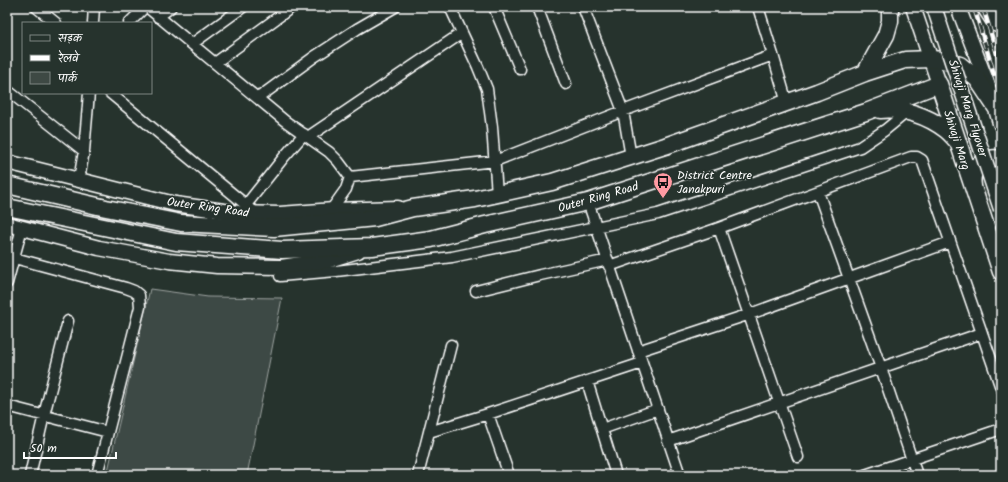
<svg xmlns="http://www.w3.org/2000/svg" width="1008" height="482" font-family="Kalam,'Playpen Sans Deva',sans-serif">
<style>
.green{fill:#3e4944;stroke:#9ea4a2}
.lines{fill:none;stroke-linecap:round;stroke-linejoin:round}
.street-casing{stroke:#fff;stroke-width:13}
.secondary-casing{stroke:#fff;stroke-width:17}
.primary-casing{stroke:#fff;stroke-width:19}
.street{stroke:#26332d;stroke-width:10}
.secondary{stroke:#26332d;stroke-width:14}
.primary{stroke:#26332d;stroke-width:16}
.rail-casing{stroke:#fff;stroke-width:4.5}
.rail{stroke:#26332d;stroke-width:3;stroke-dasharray:9;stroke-linecap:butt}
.secondary-bridge-casing{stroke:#fff;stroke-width:17;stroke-linecap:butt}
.secondary-bridge{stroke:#26332d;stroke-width:14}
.labels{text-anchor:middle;stroke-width:3.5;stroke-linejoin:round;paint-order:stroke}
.street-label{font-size:12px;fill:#fff;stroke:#26332d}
.poi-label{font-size:12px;fill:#fff;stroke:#26332d;text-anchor:start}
</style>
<rect width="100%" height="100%" fill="#26332d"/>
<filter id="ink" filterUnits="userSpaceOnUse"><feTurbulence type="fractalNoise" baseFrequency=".025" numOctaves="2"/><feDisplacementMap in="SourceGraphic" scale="8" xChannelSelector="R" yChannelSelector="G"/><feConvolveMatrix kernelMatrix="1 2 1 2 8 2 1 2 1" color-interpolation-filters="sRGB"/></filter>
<g filter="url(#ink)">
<path class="green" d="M 150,289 L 208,297 L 282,298 L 247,475 L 107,475 Z"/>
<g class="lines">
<g class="street-casing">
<path id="street" d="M 36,7 L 56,23
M 147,7 L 285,121 L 329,152 L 338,161 L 350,177 L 346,189 L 331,210
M 450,7 L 478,67 L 487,89 L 492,127 L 497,194
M 494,7 L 520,69
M 537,7 L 566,84
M 583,7 L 623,111 L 631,157
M 758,7 L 773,55 L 787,103
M 158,17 L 171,7
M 93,23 L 94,7
M 129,23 L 145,7
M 192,44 L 243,7
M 215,63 L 292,7
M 7,90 L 84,151
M 110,93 L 257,214
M 258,98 L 314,57 L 357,29 L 395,7
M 308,137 L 462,33
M 350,177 L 495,161 L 623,111 L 773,55
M 79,180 L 84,151 L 89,93
M 818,192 L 881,368 L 917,475
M 588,202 L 680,475
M 246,205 L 284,157 L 304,134
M 719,228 L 798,457
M 7,256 L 126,288 L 134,291 L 139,295 L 140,307 L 97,475
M 609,266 L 719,228 L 911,157 L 917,157 L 922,160 L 1001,388
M 280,276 L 336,271 L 452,257 L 658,214 L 860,147 L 885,130 L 907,112
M 7,283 L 22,228
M 476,291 L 540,275 L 608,260
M 638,351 L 750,314 L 950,242
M 587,381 L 616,475
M 7,406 L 108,432
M 488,414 L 509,475
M 602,429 L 658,409
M 429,432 L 488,414 L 642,363
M 668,441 L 982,333
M 30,475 L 44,415 L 68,321
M 418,475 L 451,345
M 865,475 L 1001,429"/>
</g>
<g class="secondary-casing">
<path id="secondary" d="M 913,7 L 939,84
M 958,7 L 990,91
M 984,7 L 995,24 L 1001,26
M 7,162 L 175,204 L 238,213 L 280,214 L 334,210 L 398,208
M 7,224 L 99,248 L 169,261 L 217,266 L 281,267 L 329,260 L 358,251"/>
</g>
<g class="primary-casing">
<path id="primary" d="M 865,73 L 886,35 L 890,21 L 890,7
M 880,110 C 902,107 928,116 946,130 C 950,133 953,137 957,141
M 7,185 L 106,208 L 181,223 L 274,228 L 375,218 L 413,208 L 475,199 L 552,182 L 665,146 L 817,92 L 865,73 L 905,60 L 930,59 L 943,60 L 960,65 L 977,79 L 997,109 L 1001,123
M 973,186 C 970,169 983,155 1001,159
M 7,207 L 176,242 L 282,250 L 372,247 L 431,239 L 485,225 L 588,202 L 866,112 L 939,84 L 1001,272"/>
</g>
<use href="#street" class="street"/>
<use href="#secondary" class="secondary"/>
<use href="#primary" class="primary"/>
<g class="rail-casing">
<path id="rail" d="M 974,7 L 1001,97
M 983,7 L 1001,67"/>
</g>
<use href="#rail" class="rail"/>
<g class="secondary-bridge-casing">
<path id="secondary-bridge" d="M 934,7 L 1001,209"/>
</g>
<use href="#secondary-bridge" class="secondary-bridge"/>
</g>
</g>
<defs>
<g id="bus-pin" transform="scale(1)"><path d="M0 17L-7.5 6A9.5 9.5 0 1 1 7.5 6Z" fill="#ff9aa2" stroke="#26332d"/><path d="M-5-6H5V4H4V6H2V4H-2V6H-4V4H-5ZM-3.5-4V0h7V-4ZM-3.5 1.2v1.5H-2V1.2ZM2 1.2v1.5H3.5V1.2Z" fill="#111"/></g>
</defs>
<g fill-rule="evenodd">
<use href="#bus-pin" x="663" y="182"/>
</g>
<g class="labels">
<g class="street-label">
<text transform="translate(968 108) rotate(72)" y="4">Shivaji Marg Flyover</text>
<text transform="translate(957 140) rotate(72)" y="4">Shivaji Marg</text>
<text transform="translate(598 197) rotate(-16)" y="4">Outer Ring Road</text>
<text transform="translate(208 207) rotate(8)" y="4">Outer Ring Road</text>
</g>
<g class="poi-label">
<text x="677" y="179">District Centre<tspan x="677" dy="14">Janakpuri</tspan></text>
</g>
</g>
<rect width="1008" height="482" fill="none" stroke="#26332d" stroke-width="24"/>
<rect x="12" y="12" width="984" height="458" fill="none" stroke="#fff" stroke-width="1.5" filter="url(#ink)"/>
<rect x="22" y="22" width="130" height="72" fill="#26332d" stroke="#7d8581"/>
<rect x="30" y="35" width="20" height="6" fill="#26332d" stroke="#7d8581"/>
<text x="58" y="42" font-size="12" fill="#ffffff">सड़क</text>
<rect x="30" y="55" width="20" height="6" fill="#ffffff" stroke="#7d8581"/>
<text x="58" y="62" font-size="12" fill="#ffffff">रेलवे</text>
<rect x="30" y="72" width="20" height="12" fill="#3e4944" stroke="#7d8581"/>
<text x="58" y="82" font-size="12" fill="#ffffff">पार्क</text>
<path d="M24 452v6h92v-6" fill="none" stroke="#ffffff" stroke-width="2"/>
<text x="30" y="452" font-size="12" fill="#ffffff" stroke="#26332d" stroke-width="3" paint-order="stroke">50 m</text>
</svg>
